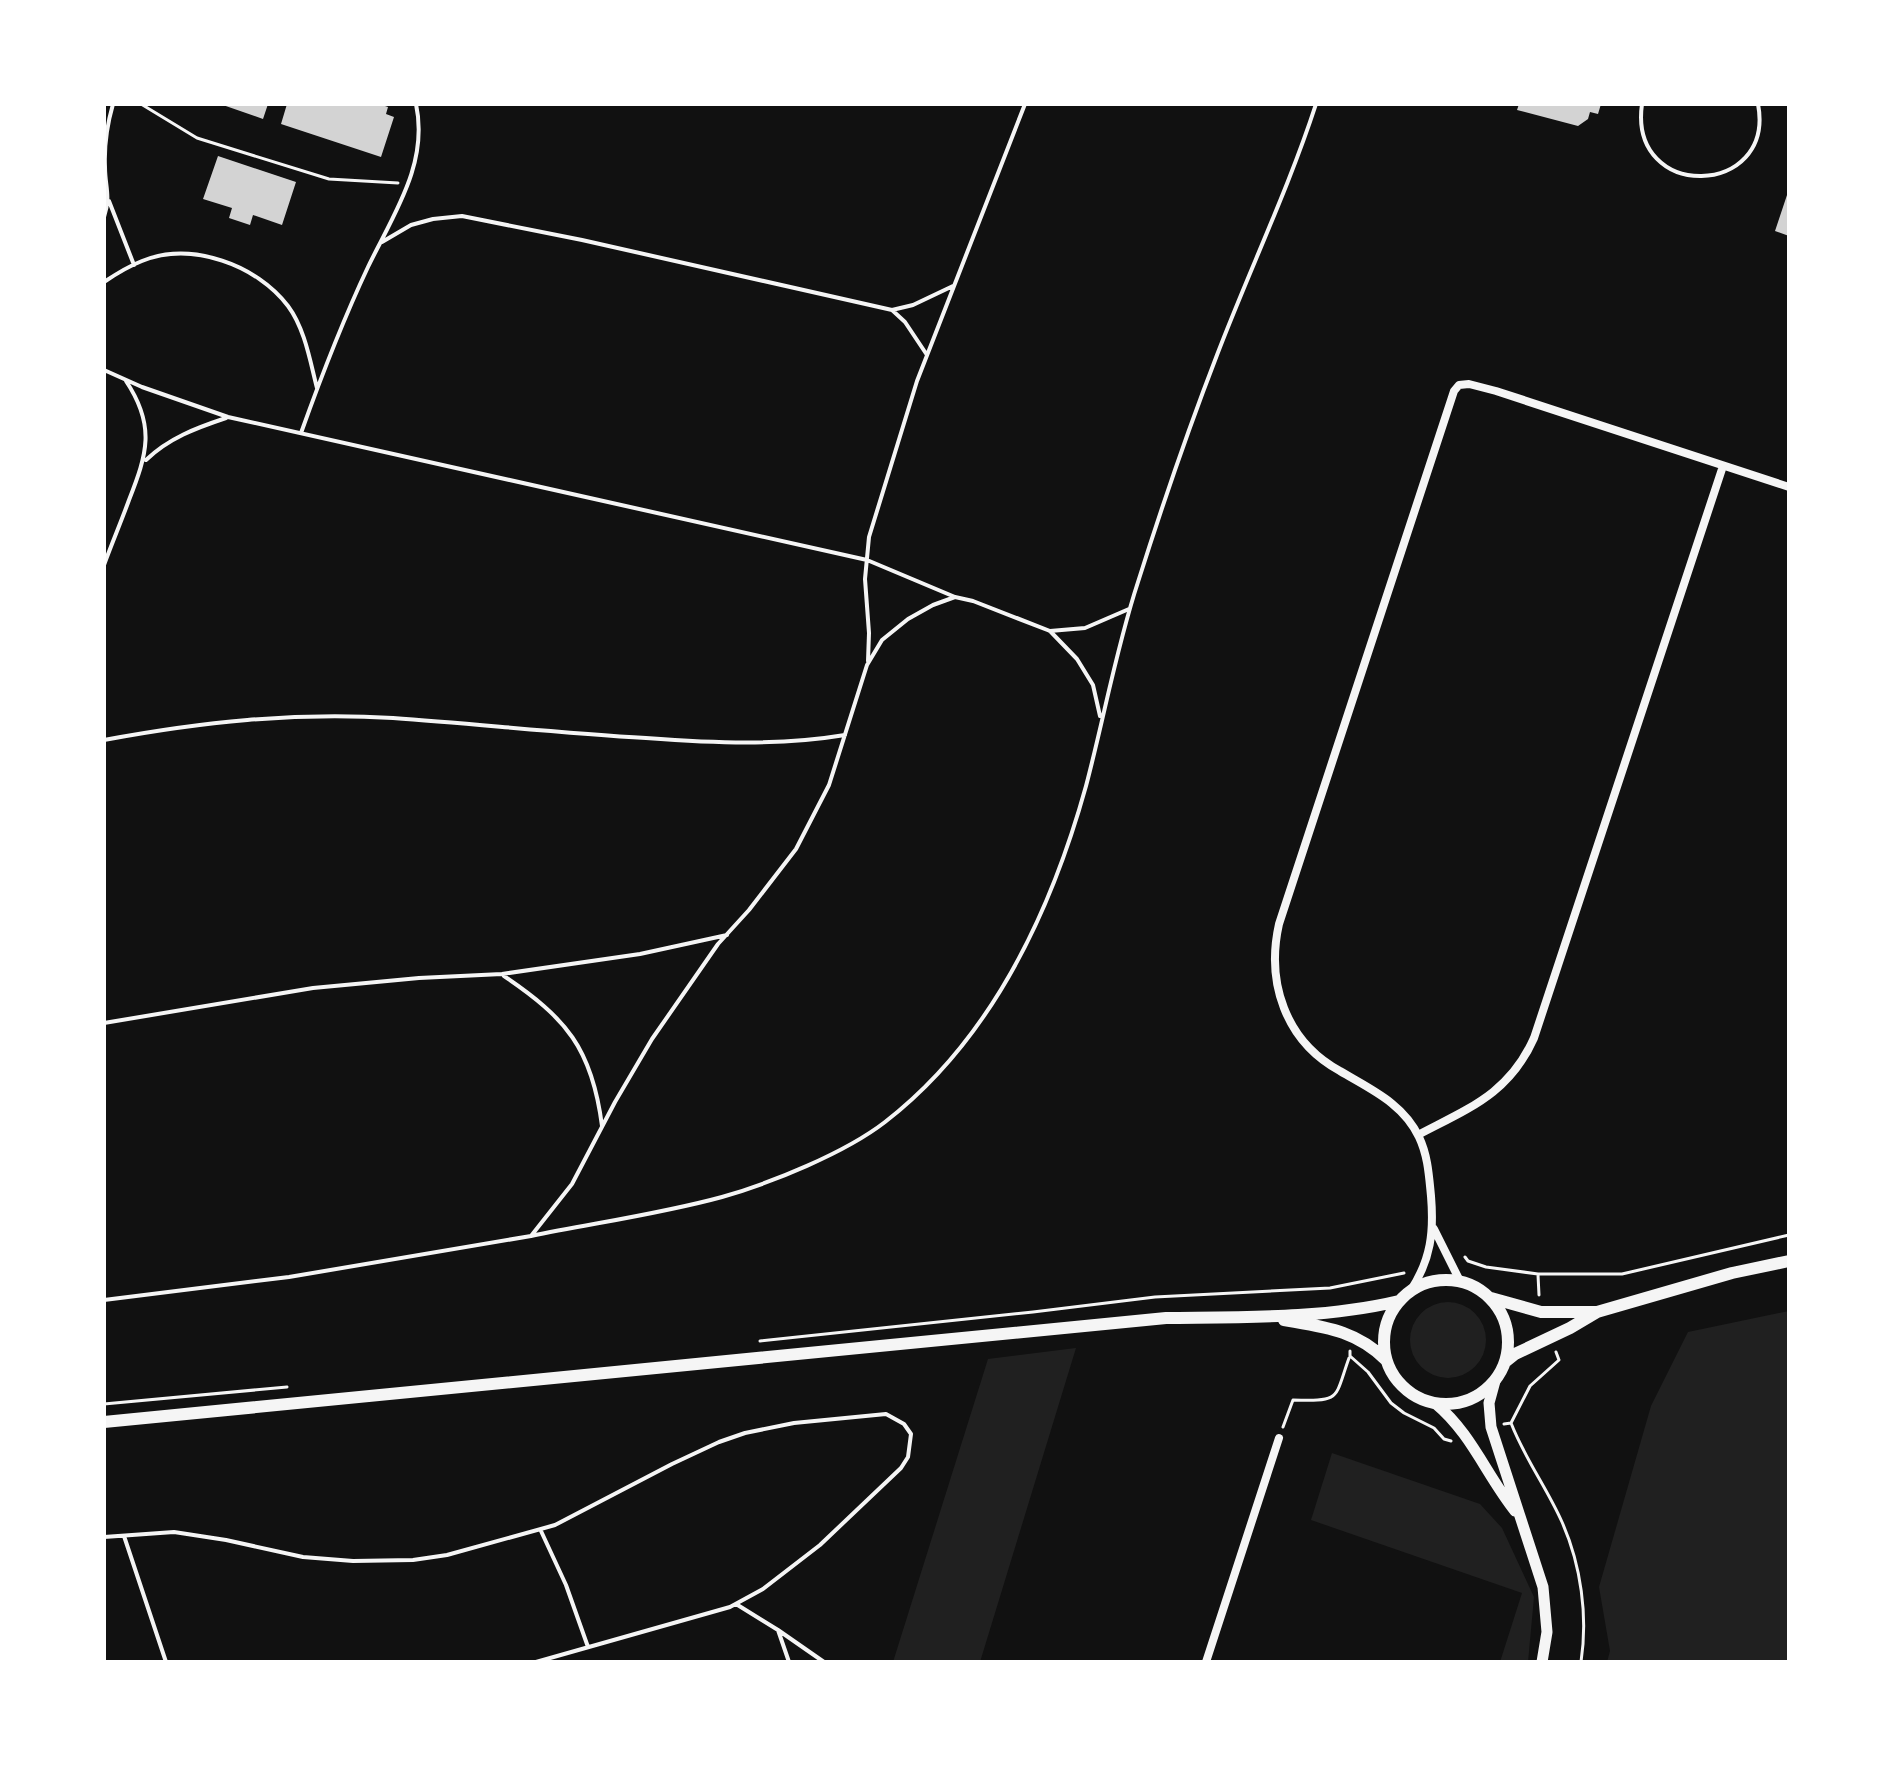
<svg xmlns="http://www.w3.org/2000/svg" width="1893" height="1766" font-family="Raleway,sans-serif">
<style>
.green{fill:#202020}
.building{fill:#d3d3d3}
.lines{fill:none;stroke-linecap:round;stroke-linejoin:round}
.path{stroke:#f5f5f5;stroke-width:3}
.service{stroke:#f5f5f5;stroke-width:4}
.minor{stroke:#f5f5f5;stroke-width:8}
.tertiary{stroke:#f5f5f5;stroke-width:11}
.secondary{stroke:#f5f5f5;stroke-width:12}
</style>
<rect width="100%" height="100%" fill="#111"/>
<path class="green" d="M1410 1340a38 38 0 1 1 76 0a38 38 0 1 1-76 0Z
M 1789,1311 L 1789,1662 L 1607,1662 L 1610,1651 L 1599,1587 L 1651,1406 L 1688,1332 Z
M 1076,1348 L 980,1662 L 893,1662 L 988,1359 Z
M 1332,1453 L 1480,1504 L 1502,1528 L 1534,1597 L 1528,1662 L 1500,1662 L 1522,1593 L 1311,1520 Z"/>
<path class="building" d="M 220,104 L 268,104 L 263,119 Z
M 287,104 L 379,104 L 388,107 L 386,114 L 394,117 L 381,157 L 281,124 Z
M 1519,104 L 1601,104 L 1598,114 L 1590,112 L 1588,119 L 1578,126 L 1517,110 Z
M 218,156 L 296,182 L 282,225 L 253,215 L 250,225 L 229,218 L 232,208 L 203,199 Z
M 1789,189 L 1789,236 L 1775,231 Z"/>
<g class="lines">
<path class="path" d="M 141,104 L 197,138 L 329,179 L 398,183
M 1465,1257 L 1468,1261 L 1486,1267 L 1538,1274 L 1622,1274 L 1789,1235
M 1538,1275 L 1539,1295
M 760,1341 L 1033,1312 L 1155,1297 L 1330,1288 L 1404,1273
M 1350,1351 L 1350,1356 L 1368,1372 L 1391,1403 L 1404,1413 L 1434,1428 L 1444,1439 L 1451,1441
M 104,1404 L 287,1387
M 1511,1423 C 1525,1459 1547,1488 1562,1522 C 1581,1565 1588,1616 1581,1662
M 1504,1424 L 1511,1423 L 1530,1386 L 1559,1360 L 1556,1352
M 1283,1427 L 1293,1400 C 1342,1401 1334,1400 1349,1358"/>
<path class="service" d="M 1642,104 C 1628,202 1776,198 1758,104
M 109,201 L 134,265
M 104,217 C 111,196 105,187 105,167 C 104,145 107,125 113,104
M 382,242 L 411,225 L 433,219 L 462,216 L 582,240 L 892,310 L 913,305 L 953,286
M 104,282 C 116,274 129,266 142,261 C 192,241 257,265 288,306 C 305,329 310,361 317,388
M 892,310 L 905,322 L 927,355
M 104,370 L 142,387 L 228,417 L 867,560 L 955,597 L 973,601 L 1050,631 L 1077,659 L 1093,685 L 1100,716
M 301,433 C 321,377 343,320 368,267 C 393,215 429,164 416,104
M 146,460 C 169,438 196,428 226,418
M 104,565 C 112,543 121,522 129,500 C 147,454 156,426 126,381
M 1050,631 L 1085,628 L 1129,609
M 868,661 L 869,633 L 865,579 L 869,537 L 917,381 L 1025,104
M 104,740 C 201,722 293,712 393,718 C 477,724 561,733 646,738 C 713,743 779,746 845,735
M 504,976 C 566,1018 592,1048 602,1126
M 104,1023 L 313,988 L 419,978 L 502,974 L 640,954 L 727,935
M 531,1236 C 594,1223 660,1214 722,1197 C 771,1183 845,1153 885,1122 C 991,1040 1051,912 1086,786 C 1104,718 1116,649 1138,582 C 1162,506 1188,430 1217,355 C 1249,271 1288,190 1316,104
M 104,1300 L 289,1277 L 531,1236 L 572,1184 L 615,1102 L 652,1039 L 718,944 L 749,910 L 796,849 L 829,785 L 867,665 L 882,640 L 908,619 L 933,605 L 955,597
M 541,1531 L 566,1585 L 588,1647
M 124,1536 L 166,1662
M 104,1537 L 174,1532 L 226,1540 L 303,1557 L 353,1561 L 413,1560 L 447,1555 L 555,1525 L 672,1464 L 719,1442 L 745,1433 L 794,1423 L 886,1414 L 904,1424 L 911,1434 L 908,1457 L 901,1468 L 820,1545 L 763,1589 L 730,1607 L 536,1662
M 736,1604 L 778,1630
M 789,1662 L 778,1630 L 824,1662"/>
<path class="minor" d="M 1418,1135 C 1469,1108 1509,1094 1534,1038 L 1723,466
M 1434,1229 L 1460,1281
M 1411,1290 C 1431,1259 1434,1232 1431,1196 C 1429,1176 1428,1156 1419,1137 C 1403,1103 1370,1089 1340,1071 C 1285,1041 1266,982 1279,924 L 1454,391 L 1459,385 L 1469,384 L 1496,391 L 1789,487
M 1206,1662 L 1279,1438"/>
<path class="tertiary" d="M 1495,1381 L 1489,1403 L 1491,1427 L 1543,1587 L 1547,1632 L 1542,1662
M 1436,1404 C 1471,1433 1487,1476 1515,1511"/>
<path class="secondary" d="M1384 1342a62 62 0 1 1 124 0a62 62 0 1 1-124 0Z
M 1491,1298 L 1541,1312 L 1597,1312
M 1284,1320 C 1324,1327 1356,1330 1386,1360
M 1505,1362 L 1515,1354 L 1570,1328 L 1597,1312 L 1732,1273 L 1789,1261
M 104,1422 L 1166,1318 C 1243,1317 1323,1319 1399,1301"/>
</g>
<rect width="1893" height="1766" fill="none" stroke="#ffffff" stroke-width="212"/>
</svg>
